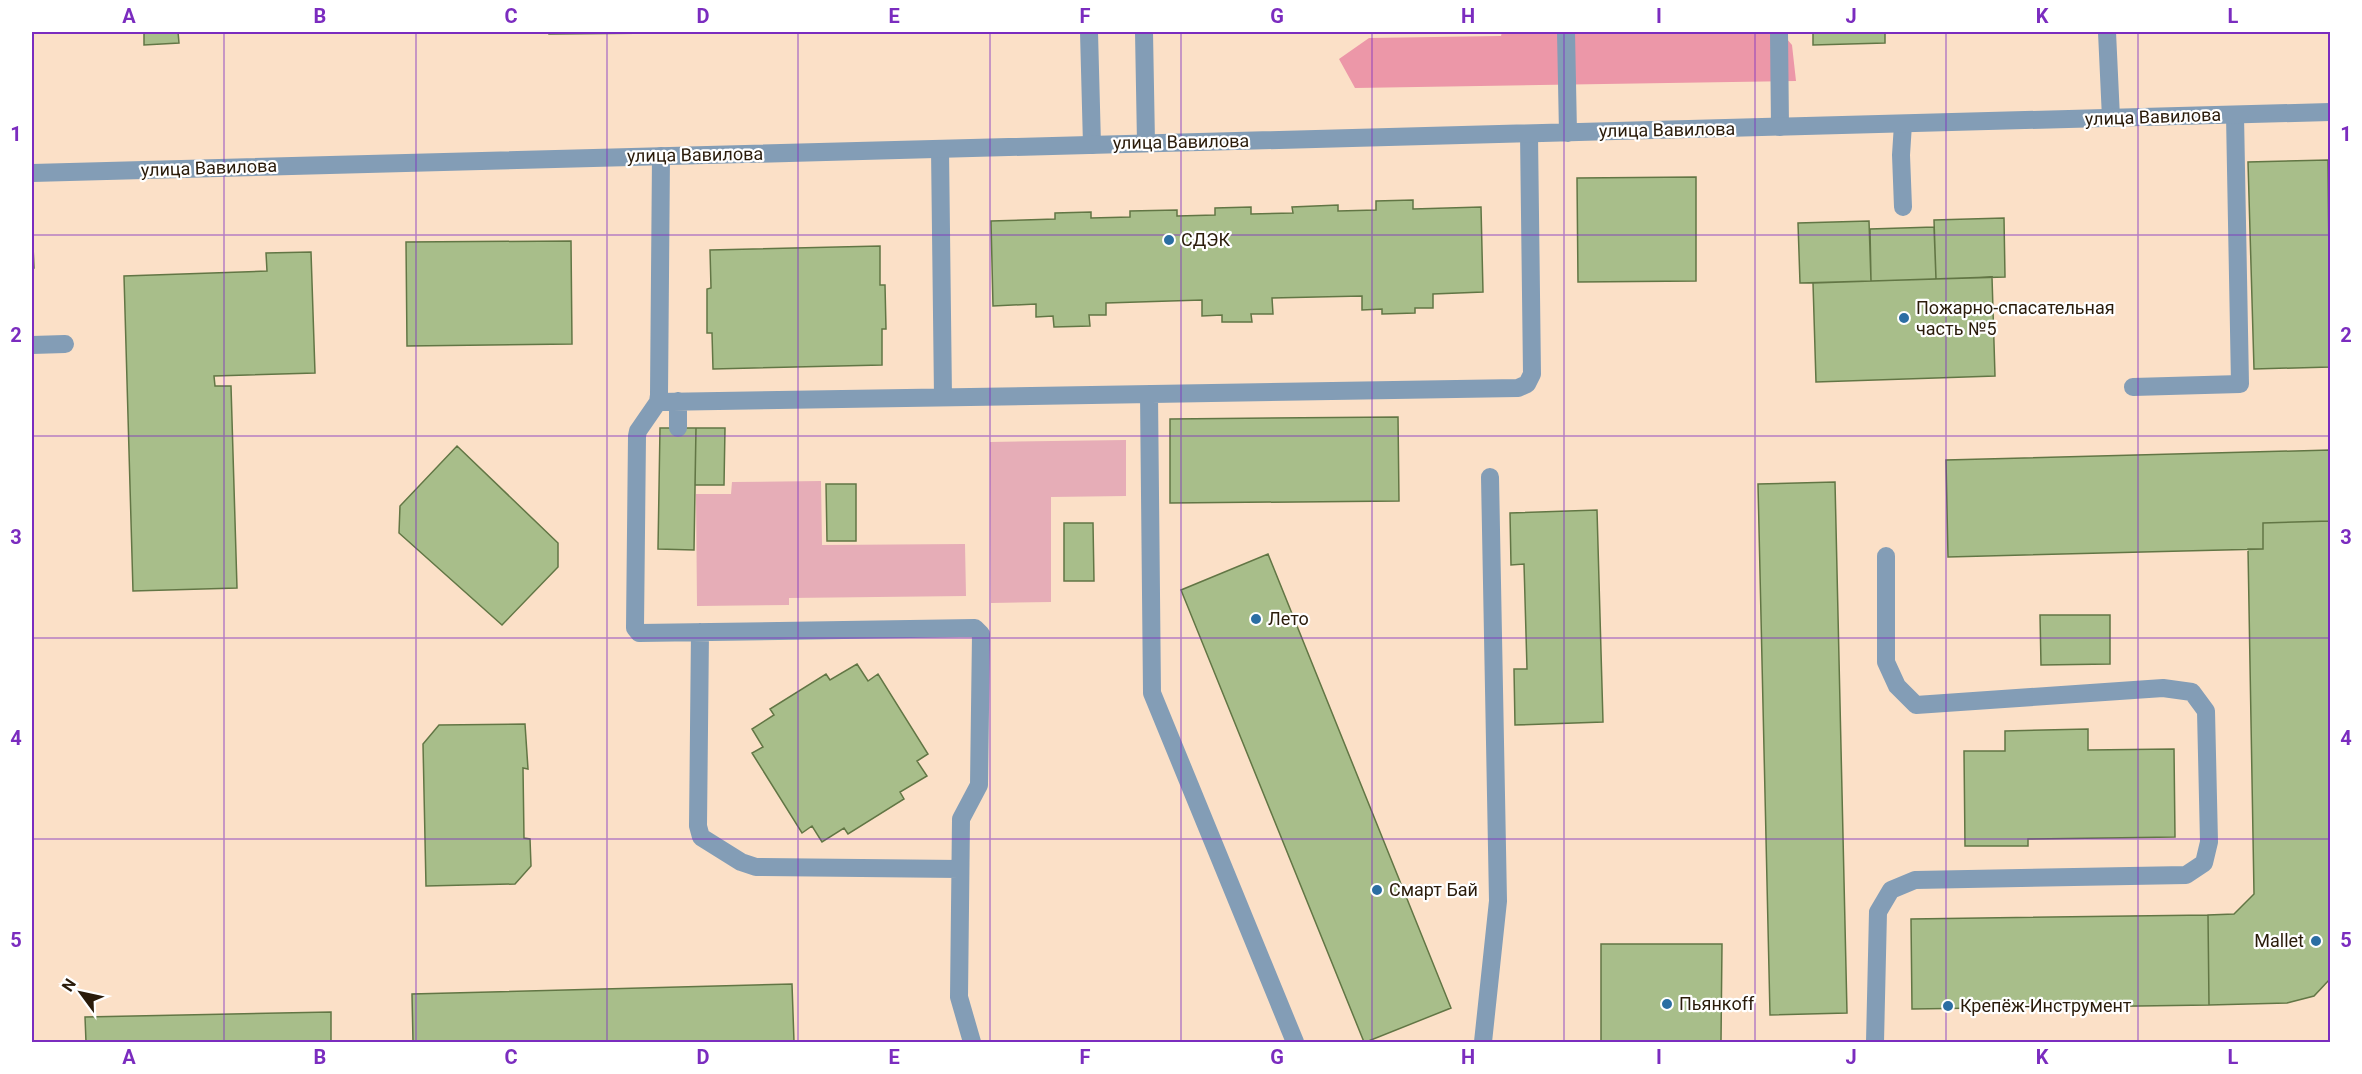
<svg xmlns="http://www.w3.org/2000/svg" width="2362" height="1074" font-family="Roboto,sans-serif">
<style>
.green{fill:#e6adb7}
.forest{fill:#ec97a8}
.building{fill:#a8be8a;stroke:#627645;stroke-width:1.5}
.lines{fill:none;stroke-linecap:round;stroke-linejoin:round}
.lane{stroke:#839db6;stroke-width:18}
.street{stroke:#839db6;stroke-width:18}
.grid{fill:none;stroke:#7b2cbf;stroke-width:1.5;stroke-opacity:0.55}
.poi-dot{fill:#2b6ea3;stroke:#fff;stroke-width:2}
.labels{text-anchor:middle;stroke-width:4.5;stroke-linejoin:round;paint-order:stroke}
.street-label{font-size:18px;fill:#2a1b0a;stroke:#fff}
.poi-label{font-size:18px;fill:#2a1b0a;stroke:#fff;text-anchor:start}
.neatline{fill:none;stroke:#7b2cbf;stroke-width:2}
.grid-label{font-size:20px;text-anchor:middle;font-weight:bold;fill:#7b2cbf}
</style>
<rect width="100%" height="100%" fill="#fbe0c7"/>
<path class="green" d="M 1126,440 L 1126,496 L 1051,497 L 1051,602 L 991,603 L 990,442 Z
M 821,481 L 822,545 L 965,544 L 966,596 L 789,598 L 789,605 L 697,606 L 696,494 L 731,494 L 732,482 Z"/>
<path class="forest" d="M 1502,32 L 1781,32 L 1792,45 L 1796,81 L 1355,88 L 1339,59 L 1369,38 L 1501,36 Z"/>
<path class="building" d="M 144,32 L 178,32 L 179,43 L 144,45 Z
M 549,32 L 663,32 L 663,33 L 549,34 Z
M 1813,32 L 1885,32 L 1885,43 L 1813,45 Z
M 2328,160 L 2330,367 L 2254,369 L 2248,162 Z
M 1696,177 L 1696,281 L 1578,282 L 1577,178 Z
M 1413,200 L 1413,209 L 1481,207 L 1483,292 L 1433,294 L 1433,308 L 1415,308 L 1415,313 L 1382,314 L 1382,309 L 1362,310 L 1362,296 L 1272,298 L 1273,314 L 1251,314 L 1252,322 L 1222,322 L 1222,315 L 1202,316 L 1202,300 L 1106,303 L 1106,315 L 1089,315 L 1090,326 L 1054,327 L 1053,316 L 1036,317 L 1036,304 L 993,306 L 991,221 L 1055,219 L 1055,213 L 1091,212 L 1091,218 L 1130,217 L 1130,211 L 1177,210 L 1177,216 L 1215,215 L 1215,208 L 1251,207 L 1251,214 L 1293,213 L 1292,207 L 1338,205 L 1338,211 L 1376,210 L 1376,201 Z
M 2004,218 L 2005,277 L 1936,279 L 1934,220 Z
M 1869,221 L 1871,281 L 1800,283 L 1798,223 Z
M 32,224 L 34,268 L 32,268 Z
M 1934,227 L 1936,279 L 1871,281 L 1870,229 Z
M 571,241 L 572,344 L 407,346 L 406,242 Z
M 880,246 L 880,285 L 885,285 L 886,329 L 882,329 L 882,365 L 713,369 L 712,333 L 707,333 L 707,289 L 711,288 L 710,250 Z
M 311,252 L 315,373 L 214,376 L 215,386 L 231,386 L 237,588 L 133,591 L 124,276 L 267,271 L 266,253 Z
M 1992,277 L 1995,376 L 1816,382 L 1813,283 Z
M 1398,417 L 1399,501 L 1170,503 L 1170,419 Z
M 660,428 L 696,428 L 694,550 L 658,549 Z
M 696,428 L 725,428 L 724,485 L 695,485 Z
M 457,446 L 558,543 L 558,567 L 502,625 L 399,533 L 400,506 Z
M 2330,450 L 2330,521 L 2263,523 L 2263,549 L 1948,557 L 1946,460 Z
M 1835,482 L 1847,1013 L 1770,1015 L 1758,484 Z
M 826,484 L 856,484 L 856,541 L 827,541 Z
M 1597,510 L 1603,722 L 1515,725 L 1514,669 L 1527,669 L 1524,564 L 1511,565 L 1510,513 Z
M 2330,521 L 2330,979 L 2314,996 L 2287,1003 L 2209,1005 L 2208,915 L 2234,914 L 2254,894 L 2248,549 L 2263,549 L 2263,523 Z
M 1064,523 L 1093,523 L 1094,581 L 1064,581 Z
M 1268,554 L 1451,1008 L 1366,1042 L 1364,1042 L 1181,590 Z
M 2040,615 L 2110,615 L 2110,664 L 2041,665 Z
M 857,664 L 868,681 L 878,674 L 928,754 L 917,761 L 927,776 L 900,792 L 904,799 L 848,834 L 844,828 L 822,842 L 812,826 L 802,833 L 752,753 L 763,747 L 752,729 L 774,715 L 770,709 L 826,674 L 830,680 Z
M 525,724 L 528,769 L 523,768 L 524,838 L 530,839 L 531,866 L 515,884 L 426,886 L 423,744 L 439,725 Z
M 2088,729 L 2088,750 L 2174,749 L 2175,837 L 2028,839 L 2028,846 L 1965,846 L 1964,751 L 2005,751 L 2005,731 Z
M 2208,915 L 2209,1005 L 1912,1009 L 1911,919 Z
M 1601,944 L 1722,944 L 1721,1042 L 1601,1042 Z
M 792,984 L 794,1042 L 413,1042 L 412,994 Z
M 331,1012 L 331,1042 L 86,1042 L 85,1017 Z"/>
<g class="lines">
<path class="lane" d="M 1089,32 L 1092,145
M 1144,32 L 1146,143
M 1779,32 L 1780,127
M 2107,32 L 2111,118
M 1903,124 L 1901,155 L 1903,207
M 940,149 L 943,397
M 661,156 L 659,395 L 658,402 L 638,431 L 637,436 L 635,628 L 639,633 L 975,628 L 981,634 L 979,785 L 961,819 L 959,997 L 972,1042
M 32,345 L 65,344
M 2133,387 L 2240,384 L 2235,115
M 1149,394 L 1152,693 L 1295,1042
M 658,402 L 1518,388 L 1527,384 L 1532,374 L 1529,134
M 678,428 L 678,401
M 700,632 L 698,826 L 701,837 L 741,862 L 756,867 L 960,869
M 1483,1042 L 1498,901 L 1490,477
M 1875,1042 L 1878,912 L 1891,890 L 1915,880 L 2186,875 L 2204,863 L 2209,842 L 2206,711 L 2192,692 L 2163,688 L 1916,705 L 1897,686 L 1886,662 L 1886,556"/>
<path class="street" d="M 1566,32 L 1568,133
M 32,173 L 2330,112"/>
</g>
<path class="grid" d="M 224,32 L 224,1042M 416,32 L 416,1042M 607,32 L 607,1042M 798,32 L 798,1042M 990,32 L 990,1042M 1181,32 L 1181,1042M 1372,32 L 1372,1042M 1564,32 L 1564,1042M 1755,32 L 1755,1042M 1946,32 L 1946,1042M 2138,32 L 2138,1042M 32,235 L 2330,235M 32,436 L 2330,436M 32,638 L 2330,638M 32,839 L 2330,839"/>
<g class="poi-dot">
<circle cx="1169" cy="240" r="6"/>
<circle cx="1904" cy="318" r="6"/>
<circle cx="1256" cy="619" r="6"/>
<circle cx="1377" cy="890" r="6"/>
<circle cx="2316" cy="941" r="6"/>
<circle cx="1667" cy="1004" r="6"/>
<circle cx="1948" cy="1006" r="6"/>
</g>
<g class="labels">
<g class="street-label">
<text transform="translate(2153 117) rotate(-2)" y="6">улица Вавилова</text>
<text transform="translate(1667 130) rotate(-1)" y="6">улица Вавилова</text>
<text transform="translate(1181 142) rotate(-1)" y="6">улица Вавилова</text>
<text transform="translate(695 155) rotate(-1)" y="6">улица Вавилова</text>
<text transform="translate(209 168) rotate(-2)" y="6">улица Вавилова</text>
</g>
<g class="poi-label">
<text x="1181" y="246">СДЭК</text>
<text x="1916" y="314">Пожарно-спасательная<tspan x="1916" dy="21">часть №5</tspan></text>
<text x="1268" y="625">Лето</text>
<text x="1389" y="896">Смарт Бай</text>
<text x="2304" y="947" text-anchor="end">Mallet</text>
<text x="1679" y="1010">Пьянкоff</text>
<text x="1960" y="1012">Крепёж-Инструмент</text>
</g>
</g>
<rect width="2362" height="1074" fill="none" stroke="#ffffff" stroke-width="66"/>
<g transform="translate(81 993) rotate(303)" stroke="#ffffff" stroke-width="4.5" paint-order="stroke">
<path d="M0-4.5L10 22L0 15L-10 22Z" fill="#2a1b0a"/>
<text y="-9" font-size="16" font-weight="bold" text-anchor="middle" fill="#2a1b0a">N</text>
</g>
<rect x="33" y="33" width="2296" height="1008" class="neatline"/>
<g class="grid-label">
<text x="129" y="23">A</text>
<text x="320" y="23">B</text>
<text x="511" y="23">C</text>
<text x="703" y="23">D</text>
<text x="894" y="23">E</text>
<text x="1085" y="23">F</text>
<text x="1277" y="23">G</text>
<text x="1468" y="23">H</text>
<text x="1659" y="23">I</text>
<text x="1851" y="23">J</text>
<text x="2042" y="23">K</text>
<text x="2233" y="23">L</text>
<text x="16" y="141">1</text>
<text x="2346" y="141">1</text>
<text x="16" y="342">2</text>
<text x="2346" y="342">2</text>
<text x="16" y="544">3</text>
<text x="2346" y="544">3</text>
<text x="16" y="745">4</text>
<text x="2346" y="745">4</text>
<text x="16" y="947">5</text>
<text x="2346" y="947">5</text>
<text x="129" y="1064">A</text>
<text x="320" y="1064">B</text>
<text x="511" y="1064">C</text>
<text x="703" y="1064">D</text>
<text x="894" y="1064">E</text>
<text x="1085" y="1064">F</text>
<text x="1277" y="1064">G</text>
<text x="1468" y="1064">H</text>
<text x="1659" y="1064">I</text>
<text x="1851" y="1064">J</text>
<text x="2042" y="1064">K</text>
<text x="2233" y="1064">L</text>
</g>
</svg>
